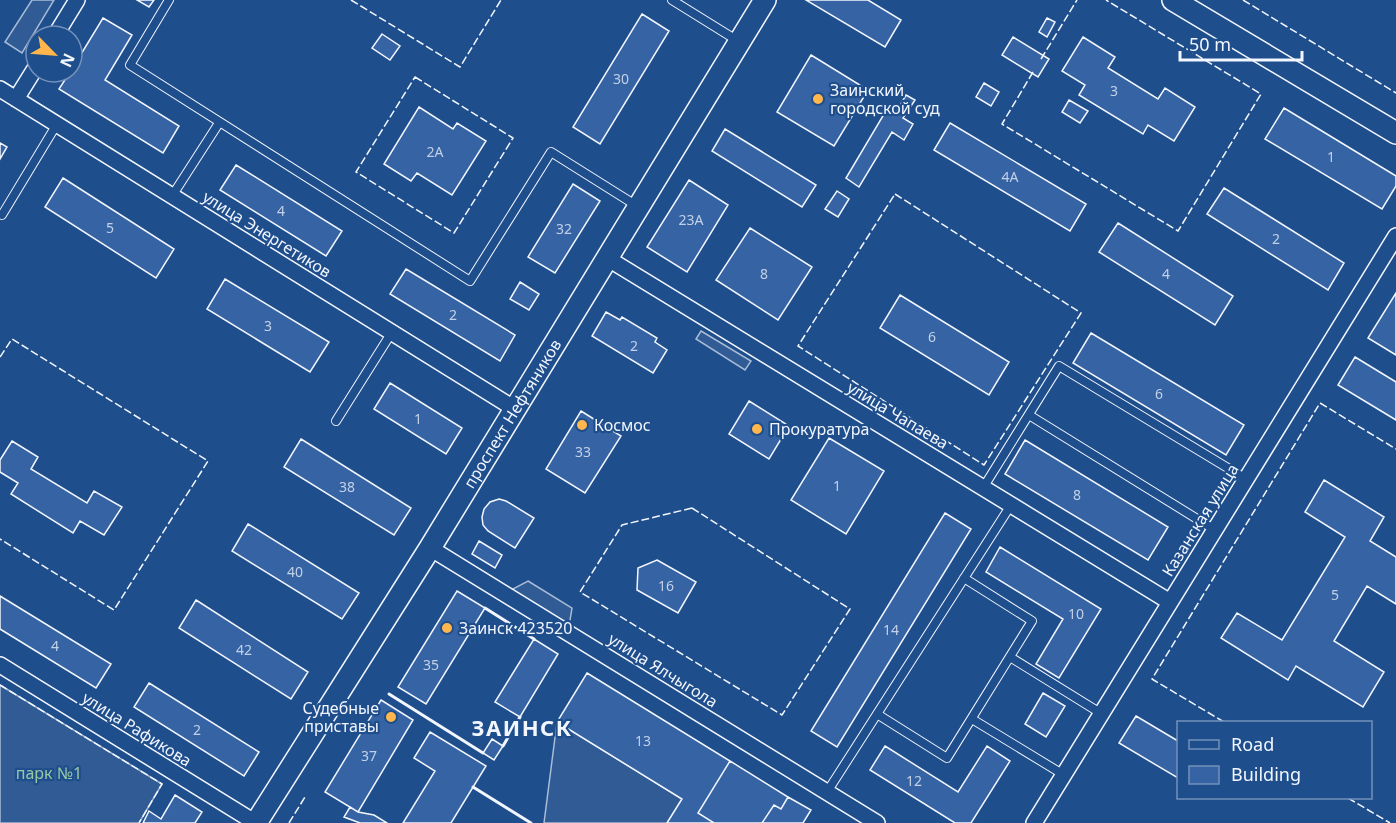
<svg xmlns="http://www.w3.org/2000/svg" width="1396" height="823" font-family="'Noto Sans',sans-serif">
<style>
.built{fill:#305b95;stroke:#a8bbd7;stroke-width:1.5}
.building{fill:#3563a3;stroke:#f2f6ff;stroke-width:1.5}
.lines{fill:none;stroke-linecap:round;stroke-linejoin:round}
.lane-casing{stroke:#f2f6ff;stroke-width:10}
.street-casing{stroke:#f2f6ff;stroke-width:18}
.secondary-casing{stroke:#f2f6ff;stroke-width:24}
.lane{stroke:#1f4e8c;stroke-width:8}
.street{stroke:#1f4e8c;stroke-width:15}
.secondary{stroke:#1f4e8c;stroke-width:21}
.fence{stroke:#f2f6ff;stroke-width:1.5;stroke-dasharray:8 3;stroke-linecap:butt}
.wall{stroke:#f2f6ff;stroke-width:3}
.poi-dot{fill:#ffb74d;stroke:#1f4e8c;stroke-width:2}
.labels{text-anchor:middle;stroke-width:4.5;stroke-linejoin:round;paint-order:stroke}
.number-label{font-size:14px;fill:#c3d1e8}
.poi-label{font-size:16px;fill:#f2f6ff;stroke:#1f4e8c;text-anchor:start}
.street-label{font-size:16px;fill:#f2f6ff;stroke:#1f4e8c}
.park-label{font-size:16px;fill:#97c8a6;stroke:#1f4e8c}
.district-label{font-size:22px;font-weight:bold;letter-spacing:1.5px;fill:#f2f6ff;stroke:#1f4e8c}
</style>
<rect width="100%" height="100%" fill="#1f4e8c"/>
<path class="built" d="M 32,0 L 54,0 L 22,53 L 5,42 Z
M 701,331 L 751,361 L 745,370 L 696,339 Z
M 528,581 L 572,608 L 569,626 L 511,590 Z
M 0,685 L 162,784 L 139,823 L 0,823 Z
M 557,722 L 682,799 L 667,823 L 544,823 Z"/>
<path class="building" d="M 137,0 L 154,0 L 149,7 Z
M 806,0 L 868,0 L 901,20 L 885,47 Z
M 642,14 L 669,31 L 600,144 L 573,127 Z
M 103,18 L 132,35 L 105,80 L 179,126 L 163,153 L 59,89 L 70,72 L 72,72 L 72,69 Z
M 1047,18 L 1055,22 L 1047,37 L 1039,32 Z
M 382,34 L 400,46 L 390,60 L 372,48 Z
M 1013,37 L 1049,59 L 1038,77 L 1002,55 Z
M 1083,37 L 1115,57 L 1108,68 L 1158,99 L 1165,88 L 1195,107 L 1174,141 L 1148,125 L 1143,134 L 1079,95 L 1085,85 L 1062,71 Z
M 811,55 L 868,90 L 834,146 L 777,112 Z
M 984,83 L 999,92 L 991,106 L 976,97 Z
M 906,95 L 915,100 L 903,118 L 913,124 L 904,140 L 892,132 L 859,187 L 846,178 L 887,109 L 895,114 Z
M 1069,100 L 1088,111 L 1080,123 L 1062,112 Z
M 419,107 L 453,129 L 457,123 L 486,141 L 452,195 L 417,173 L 411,181 L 384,164 Z
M 1284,108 L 1396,176 L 1396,186 L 1382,209 L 1265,139 Z
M 950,123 L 1086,204 L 1070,231 L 934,150 Z
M 725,129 L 816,185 L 802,207 L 712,151 Z
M 0,143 L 7,147 L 0,159 Z
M 236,165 L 342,231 L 326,256 L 220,190 Z
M 63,178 L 174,249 L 156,278 L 45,207 Z
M 689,180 L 728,205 L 687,272 L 647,247 Z
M 573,184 L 600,201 L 555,273 L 528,257 Z
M 1224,188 L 1344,263 L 1328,290 L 1207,214 Z
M 837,191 L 849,199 L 838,217 L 825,209 Z
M 1118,223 L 1233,296 L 1215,325 L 1099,252 Z
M 750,228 L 812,267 L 778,320 L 716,280 Z
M 406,269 L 515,335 L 500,361 L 390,294 Z
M 225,279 L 329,342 L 310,372 L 207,309 Z
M 520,282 L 539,294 L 529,310 L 510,299 Z
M 1396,293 L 1396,355 L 1368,338 Z
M 900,295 L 1009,362 L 989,395 L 880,328 Z
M 606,312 L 620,320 L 622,317 L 657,338 L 655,342 L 667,350 L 653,373 L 592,336 Z
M 1091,333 L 1244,425 L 1226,455 L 1073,363 Z
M 1355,357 L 1396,382 L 1396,420 L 1338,385 Z
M 390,383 L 462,428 L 446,454 L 374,409 Z
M 749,401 L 789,426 L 769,459 L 729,434 Z
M 581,411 L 621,436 L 585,493 L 546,469 Z
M 829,438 L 884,471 L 846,534 L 791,500 Z
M 301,439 L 411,508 L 394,535 L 284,467 Z
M 1025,440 L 1168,527 L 1148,560 L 1005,474 Z
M 12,441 L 38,457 L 31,469 L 87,503 L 94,491 L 122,507 L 104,535 L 80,521 L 73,533 L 11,494 L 18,483 L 0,472 L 0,460 Z
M 1324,480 L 1384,517 L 1370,541 L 1396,557 L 1396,604 L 1367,586 L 1334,641 L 1384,672 L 1363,707 L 1296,666 L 1288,680 L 1221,638 L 1237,613 L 1282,640 L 1345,537 L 1305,512 Z
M 499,499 L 506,501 L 534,518 L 515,548 L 488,531 L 483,525 L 482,517 L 484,509 L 490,502 Z
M 945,513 L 971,529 L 837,747 L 811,731 Z
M 248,524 L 359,593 L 342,619 L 232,551 Z
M 479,541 L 502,555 L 495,568 L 472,554 Z
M 1000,547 L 1101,609 L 1059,678 L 1036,664 L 1063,619 L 986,572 Z
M 657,560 L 696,582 L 678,613 L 637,590 L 638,568 Z
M 457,591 L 485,608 L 426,704 L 398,687 Z
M 0,596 L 111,664 L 96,688 L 0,629 Z
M 196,600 L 308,672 L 291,699 L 179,628 Z
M 534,639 L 558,654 L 520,717 L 495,702 Z
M 587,673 L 730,761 L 698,813 L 714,823 L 667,823 L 682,799 L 557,722 Z
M 149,683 L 259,752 L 244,776 L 134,707 Z
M 1043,693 L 1065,706 L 1046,737 L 1025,724 Z
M 381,700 L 413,720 L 358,812 L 325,792 Z
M 1136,716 L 1178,741 L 1178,778 L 1119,743 Z
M 430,732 L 486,766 L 451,823 L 403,823 L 435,771 L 414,758 Z
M 492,739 L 503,746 L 494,760 L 483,753 Z
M 885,746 L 958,792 L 987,746 L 1010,761 L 971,823 L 955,823 L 870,770 Z
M 730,761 L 788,797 L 781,809 L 774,805 L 762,823 L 714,823 L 698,813 Z
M 175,795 L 202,812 L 195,823 L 143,823 L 149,811 L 161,819 Z
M 788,797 L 811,810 L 803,823 L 762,823 L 774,805 L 781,809 Z
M 350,807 L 358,812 L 374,815 L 387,823 L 360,823 L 344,817 Z"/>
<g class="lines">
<g class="lane-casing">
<path id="lane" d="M 169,0 L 130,65 L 470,281 L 551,152 L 637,206
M 672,0 L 738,41
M 172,196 L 219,123
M 2,215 L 57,124
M 1029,415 L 1215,530
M 336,421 L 392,332
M 983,488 L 1059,366 L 1246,479
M 1010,657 L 1102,714
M 877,714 L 947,758 L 1032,621 L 964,578
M 972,719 L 1064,775
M 827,792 L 1011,505"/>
</g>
<g class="street-casing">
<path id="street" d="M 55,36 L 77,0
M 0,89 L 515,409
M 16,99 L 36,67
M 607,258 L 1170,602
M 430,548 L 877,823
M 0,665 L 256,823
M 1034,823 L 1396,236"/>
</g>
<g class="secondary-casing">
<g id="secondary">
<path d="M 1173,0 L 1396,133"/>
<path id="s1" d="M 256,823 L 430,548 L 765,0"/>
</g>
</g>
<use href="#lane" class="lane"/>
<use href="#street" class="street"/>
<use href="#secondary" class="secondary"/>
<path class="fence" d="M 351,0 L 460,67 L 501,0
M 1243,0 L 1396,93
M 1041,59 L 1077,0
M 1033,72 L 1002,124 L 1178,231 L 1261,94 L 1106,0
M 415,77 L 513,138 L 454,233 L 356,172 Z
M 895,194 L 1081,313 L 984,465 L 798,346 Z
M 0,357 L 12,339 L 208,461 L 114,610 L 0,539
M 692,508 L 850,609 L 782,715 L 580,592 L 622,525 Z
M 0,685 L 162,784 L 139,823
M 1224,722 L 1152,679 L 1320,403 L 1396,449
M 1348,798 L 1390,823
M 289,823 L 305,797"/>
<path class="wall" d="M 485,608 L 534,639
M 389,694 L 483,753
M 503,746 L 520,717
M 473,787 L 531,823"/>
</g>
<g class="poi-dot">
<circle cx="818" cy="99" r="6"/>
<circle cx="582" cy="425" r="6"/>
<circle cx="757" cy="429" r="6"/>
<circle cx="447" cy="628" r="6"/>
<circle cx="391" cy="717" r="6"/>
</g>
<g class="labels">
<g class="number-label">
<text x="621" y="84">30</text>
<text x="1114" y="96">3</text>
<text x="435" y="157">2А</text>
<text x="1331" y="162">1</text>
<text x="1010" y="182">4А</text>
<text x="281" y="216">4</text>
<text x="691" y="225">23А</text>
<text x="110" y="233">5</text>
<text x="564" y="234">32</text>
<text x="1276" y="244">2</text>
<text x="764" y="279">8</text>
<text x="1166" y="279">4</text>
<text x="453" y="320">2</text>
<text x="268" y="331">3</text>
<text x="932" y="342">6</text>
<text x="634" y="351">2</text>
<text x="1159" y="399">6</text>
<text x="418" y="424">1</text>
<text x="583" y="457">33</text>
<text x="837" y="491">1</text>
<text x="347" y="492">38</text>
<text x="1077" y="500">8</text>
<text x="295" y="577">40</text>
<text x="666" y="591">16</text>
<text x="1335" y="600">5</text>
<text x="1076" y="619">10</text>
<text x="891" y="635">14</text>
<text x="55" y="651">4</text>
<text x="244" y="655">42</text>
<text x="431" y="670">35</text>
<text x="197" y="735">2</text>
<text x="643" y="746">13</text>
<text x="369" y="761">37</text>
<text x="914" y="786">12</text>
</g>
<g class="poi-label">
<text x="830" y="96">Заинский<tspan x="830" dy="18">городской суд</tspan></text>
<text x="594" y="431">Космос</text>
<text x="769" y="435">Прокуратура</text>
<text x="459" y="634">Заинск 423520</text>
<text x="379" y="714" text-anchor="end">Судебные<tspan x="379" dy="18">приставы</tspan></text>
</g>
<g class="street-label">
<text transform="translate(267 234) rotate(32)" y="6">улица Энергетиков</text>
<text dy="6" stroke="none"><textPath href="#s1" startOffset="483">проспект Нефтяников</textPath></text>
<text transform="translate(898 415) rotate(31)" y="6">улица Чапаева</text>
<text transform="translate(1200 520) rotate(-58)" y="6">Казанская улица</text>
<text transform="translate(663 670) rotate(32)" y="6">улица Ялчыгола</text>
<text transform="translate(137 729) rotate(32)" y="6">улица Рафикова</text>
</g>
<g class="park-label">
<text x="49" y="779">парк №1</text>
</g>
<g class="district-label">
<text x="522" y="736">ЗАИНСК</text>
</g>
</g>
<rect x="1177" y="721" width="195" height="78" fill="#1f4e8c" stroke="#7391ba" stroke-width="1.5"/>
<rect x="1189" y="740" width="30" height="9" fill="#1f4e8c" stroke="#7391ba" stroke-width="1.5"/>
<text x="1231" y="751" font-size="18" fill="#f2f6ff">Road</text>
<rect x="1189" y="766" width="30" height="18" fill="#3563a3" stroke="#7391ba" stroke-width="1.5"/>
<text x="1231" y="781" font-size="18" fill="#f2f6ff">Building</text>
<g transform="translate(54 54) rotate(115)"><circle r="28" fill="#1f4e8c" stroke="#7391ba" stroke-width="1.5"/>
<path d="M0-4.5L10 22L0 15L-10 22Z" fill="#ffb74d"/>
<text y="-9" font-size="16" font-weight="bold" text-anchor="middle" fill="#f2f6ff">N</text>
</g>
<path d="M1180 51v9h122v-9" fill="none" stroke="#f2f6ff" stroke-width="3"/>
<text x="1189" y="51" font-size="18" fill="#f2f6ff" stroke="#1f4e8c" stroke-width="4.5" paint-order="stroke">50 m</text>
</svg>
